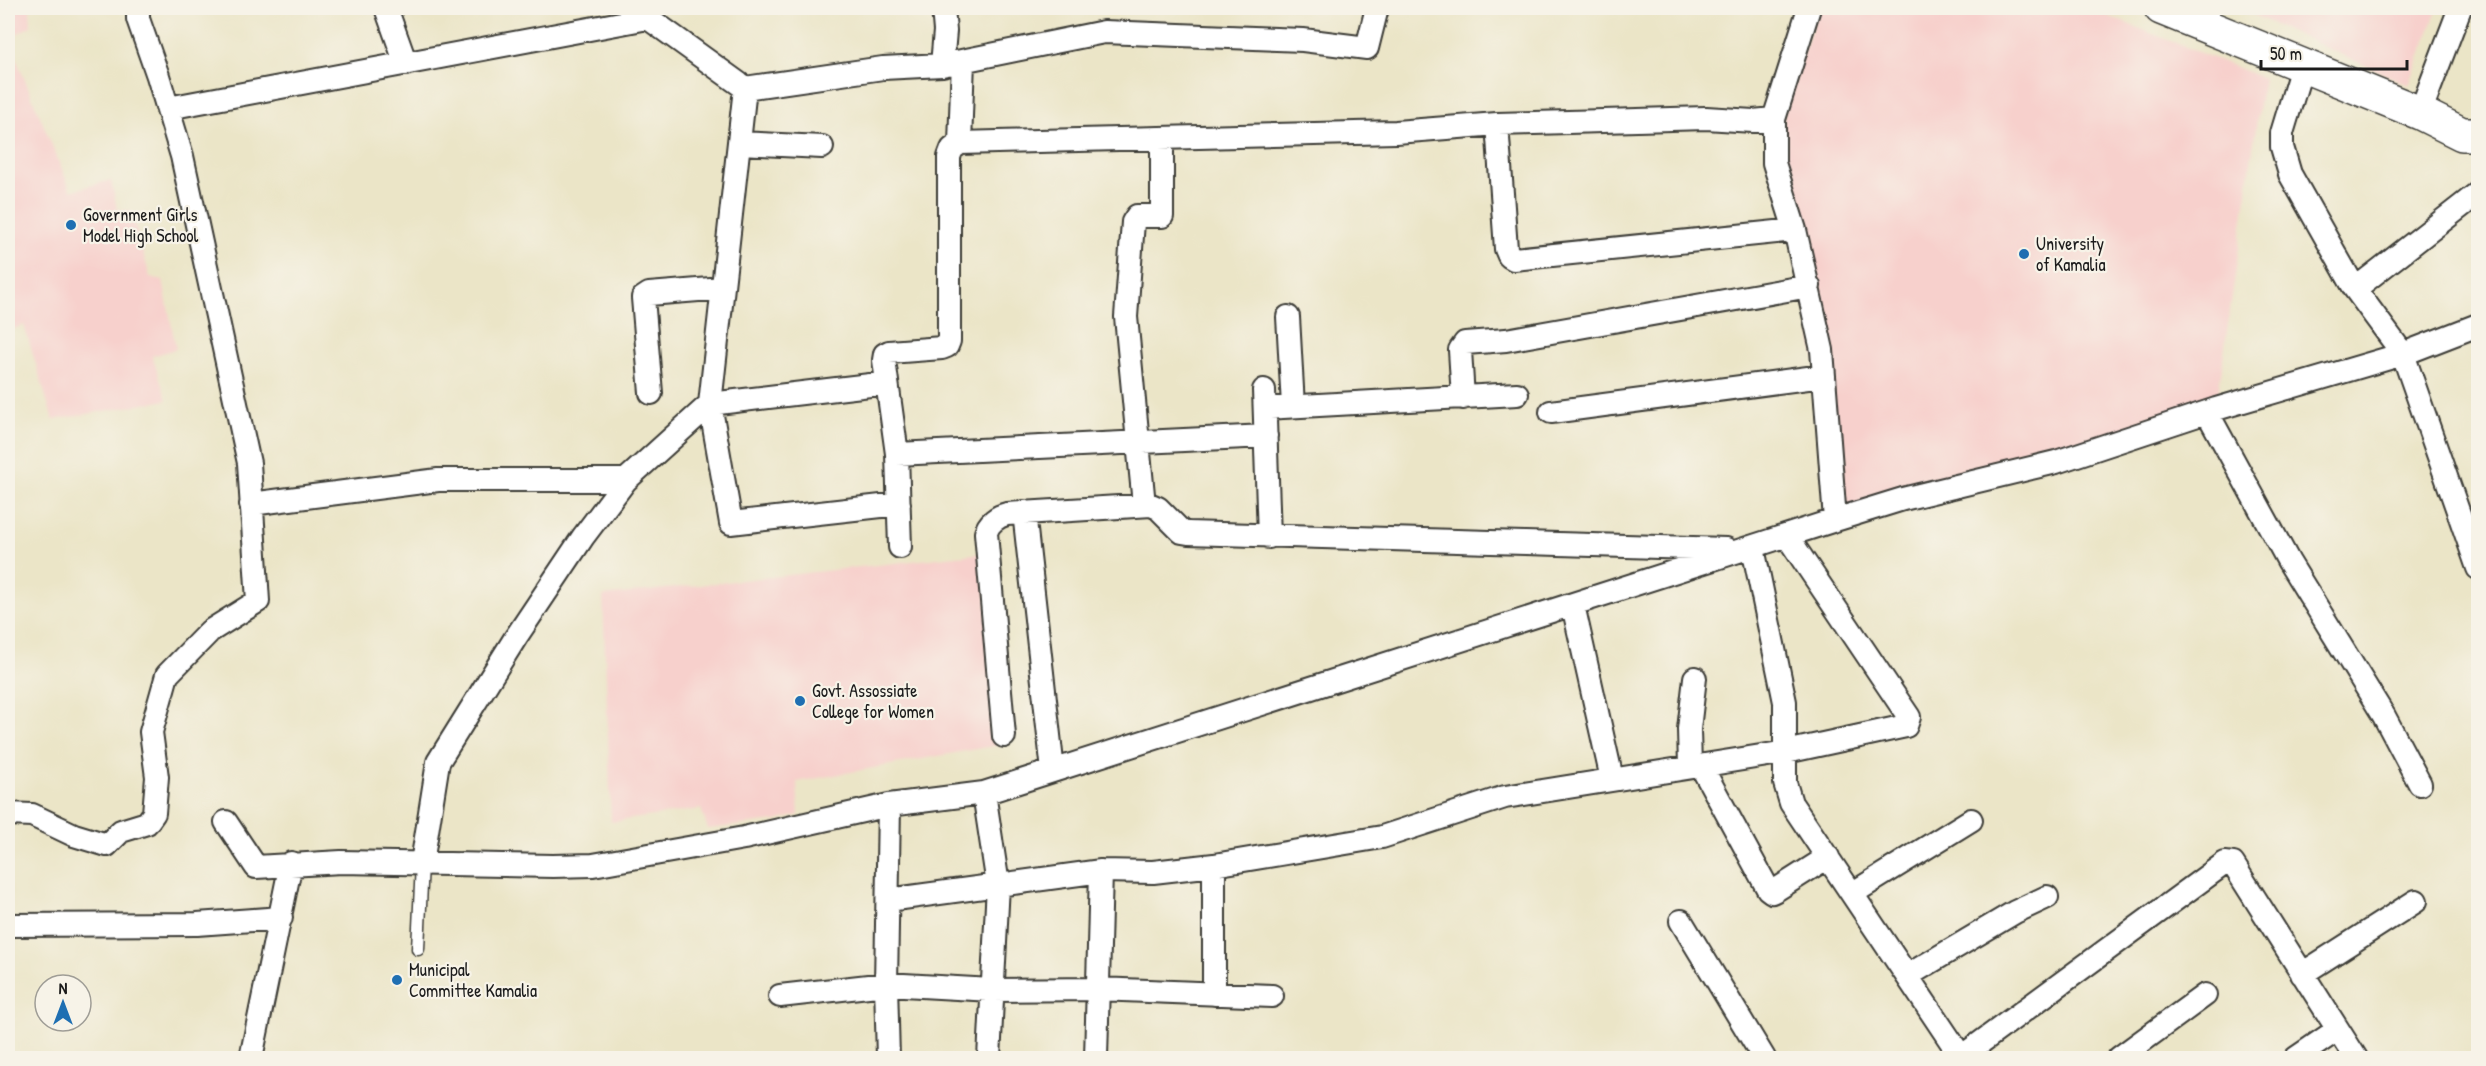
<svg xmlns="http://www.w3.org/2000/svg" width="2486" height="1066" font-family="'Patrick Hand',sans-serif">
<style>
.built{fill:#f7d0cc}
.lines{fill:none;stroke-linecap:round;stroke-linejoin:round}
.service-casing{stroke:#3b3a36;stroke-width:15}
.minor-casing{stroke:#3b3a36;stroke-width:26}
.primary-casing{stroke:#3b3a36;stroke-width:36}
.service{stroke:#fff;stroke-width:12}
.minor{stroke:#fff;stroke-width:22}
.primary{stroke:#fff;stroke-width:33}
.poi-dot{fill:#1f6fb2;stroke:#f7f3e8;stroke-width:2}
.labels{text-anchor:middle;stroke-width:4.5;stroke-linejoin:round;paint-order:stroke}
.poi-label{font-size:18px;fill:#1c1c1c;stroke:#f7f3e8;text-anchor:start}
</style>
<rect width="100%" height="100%" fill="#f7f3e8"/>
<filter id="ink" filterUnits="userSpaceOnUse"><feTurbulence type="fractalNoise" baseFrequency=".0167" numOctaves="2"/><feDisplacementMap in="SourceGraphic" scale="12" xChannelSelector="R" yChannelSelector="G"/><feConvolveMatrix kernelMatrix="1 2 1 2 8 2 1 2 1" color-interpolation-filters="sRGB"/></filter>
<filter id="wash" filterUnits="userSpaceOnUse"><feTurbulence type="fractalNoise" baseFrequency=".008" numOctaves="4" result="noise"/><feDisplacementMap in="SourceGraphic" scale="24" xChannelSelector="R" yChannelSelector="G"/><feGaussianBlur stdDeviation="1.35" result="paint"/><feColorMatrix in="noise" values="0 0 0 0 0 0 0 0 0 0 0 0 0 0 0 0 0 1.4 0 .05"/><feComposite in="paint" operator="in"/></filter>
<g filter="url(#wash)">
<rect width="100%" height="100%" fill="#ebe5c7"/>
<path class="built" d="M 8,8 L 30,8 L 31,26 L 8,39 L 71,191 L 111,180 L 117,209 L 131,211 L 150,277 L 163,280 L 176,349 L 152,356 L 167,400 L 53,420 L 24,325 L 8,331 Z
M 1818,8 L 2088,8 L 2263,78 L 2216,409 L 1840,511 L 1783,164 L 1783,118 Z
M 2238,8 L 2438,8 L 2409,85 Z
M 983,553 L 998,745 L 797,782 L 799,815 L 776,821 L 708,829 L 701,809 L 611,822 L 603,596 Z"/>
</g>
<g filter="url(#ink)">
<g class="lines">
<g class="service-casing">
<path id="service" d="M 418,949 L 422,863"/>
</g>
<g class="minor-casing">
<path id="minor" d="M 386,8 L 406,64
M 1809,8 L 1774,119 L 1774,163 L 1795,230 L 1822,350 L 1835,520
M 942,65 L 945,31 L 943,8
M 2302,67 L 2282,133 L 2282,147 L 2290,174 L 2355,289 L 2403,354 L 2478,568
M 168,108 L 648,18 L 745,88 L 883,68 L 942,65 L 1104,32 L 1303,40 L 1367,48 L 1377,8
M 2420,113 L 2460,8
M 1497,124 L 1506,249 L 1509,256 L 1514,259 L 1795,230
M 739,143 L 822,147
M 960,143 L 963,61
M 2355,289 L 2478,193
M 1288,317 L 1293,406
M 887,383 L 710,404 L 731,523 L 899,504
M 1264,390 L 1269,537
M 651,393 L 643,298 L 649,294 L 723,288
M 1463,398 L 1460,350 L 1465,343 L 1506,340 L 1809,286
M 1265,408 L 1517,394
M 1551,412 L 1823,376
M 2207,412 L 2289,562 L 2384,716 L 2420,784
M 897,454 L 1266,436
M 251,504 L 438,480 L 626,480
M 1144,505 L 1126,317 L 1133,222 L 1137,216 L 1162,216 L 1162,139
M 1024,512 L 1053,771
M 900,547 L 897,454 L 884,360 L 885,354 L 889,352 L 942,348 L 947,346 L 949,341 L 949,157 L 952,149 L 960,143 L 1396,132 L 1497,124 L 1706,118 L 1753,121 L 1774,119
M 1753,548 L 1785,702 L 1785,783 L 1791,803 L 1962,1058
M 1573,605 L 1612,779
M 1004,736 L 986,533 C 988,523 998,516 1007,514 L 1151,505 L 1158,508 L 1182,532 L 1188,533 L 1726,549
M 1701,766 L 1768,889 L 1772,892 L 1776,890 L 1828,857
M 1690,767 L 1689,729 L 1695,678
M 984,793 L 998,885 L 989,1058
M 8,814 L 32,815 L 74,835 L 107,845 L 121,831 L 147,823 L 154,813 L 157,777 L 151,732 L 167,675 L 210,631 L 258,601 L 249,463 L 182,156 L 158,76 L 138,19 L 138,8
M 226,822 L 256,867 L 341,862 L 553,866 L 593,865 L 744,838 L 889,805 L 984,793 L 1835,520 L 1903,499 L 2056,462 L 2216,409 L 2403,354 L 2478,325
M 422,863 L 438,762 L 516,637 L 583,537 L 626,480 L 710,404 L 745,88
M 1214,865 L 1214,994
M 1853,893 L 1971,820
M 888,900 L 1101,871 L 1153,872 L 1214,865 L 1382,837 L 1505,797 L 1786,752 L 1906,726 L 1909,717 L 1787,536
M 1681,921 L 1764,1058
M 8,925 L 197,924 L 281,918
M 2302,974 L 2416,901
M 1907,976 L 2015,912 L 2047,897
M 780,996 L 886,984 L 992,990 L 1098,989 L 1272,996
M 1961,1057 L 2225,863 L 2233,864 L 2356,1058
M 251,1058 L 291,863
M 888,1058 L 886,984 L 889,805
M 1096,1058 L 1101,871
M 2119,1058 L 2205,995
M 2296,1058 L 2337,1030"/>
</g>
<g class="primary-casing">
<path id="primary" d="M 2161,8 L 2420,113 L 2462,134 L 2478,134"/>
</g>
<use href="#service" class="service"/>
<use href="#minor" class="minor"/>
<use href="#primary" class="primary"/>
</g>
</g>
<g class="poi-dot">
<circle cx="71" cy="225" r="6"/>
<circle cx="2024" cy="254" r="6"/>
<circle cx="800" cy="701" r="6"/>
<circle cx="397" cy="980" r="6"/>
</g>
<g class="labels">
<g class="poi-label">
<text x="83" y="221">Government Girls<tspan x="83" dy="21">Model High School</tspan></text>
<text x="2036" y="250">University<tspan x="2036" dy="21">of Kamalia</tspan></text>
<text x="812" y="697">Govt. Assossiate<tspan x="812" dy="21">College for Women</tspan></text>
<text x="409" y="976">Municipal<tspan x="409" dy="21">Committee Kamalia</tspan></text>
</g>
</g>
<rect width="2486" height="1066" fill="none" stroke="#f7f3e8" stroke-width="30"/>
<g transform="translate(63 1003)"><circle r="28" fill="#f7f3e8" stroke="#9f9d96" stroke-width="1.5"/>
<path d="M0-4.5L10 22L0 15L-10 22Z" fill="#1f6fb2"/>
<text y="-9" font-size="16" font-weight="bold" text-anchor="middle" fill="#1c1c1c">N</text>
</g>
<path d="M2261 60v9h146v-9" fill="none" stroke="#1c1c1c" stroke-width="3"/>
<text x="2270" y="60" font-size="18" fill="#1c1c1c" stroke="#f7f3e8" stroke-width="4.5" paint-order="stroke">50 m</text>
</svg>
